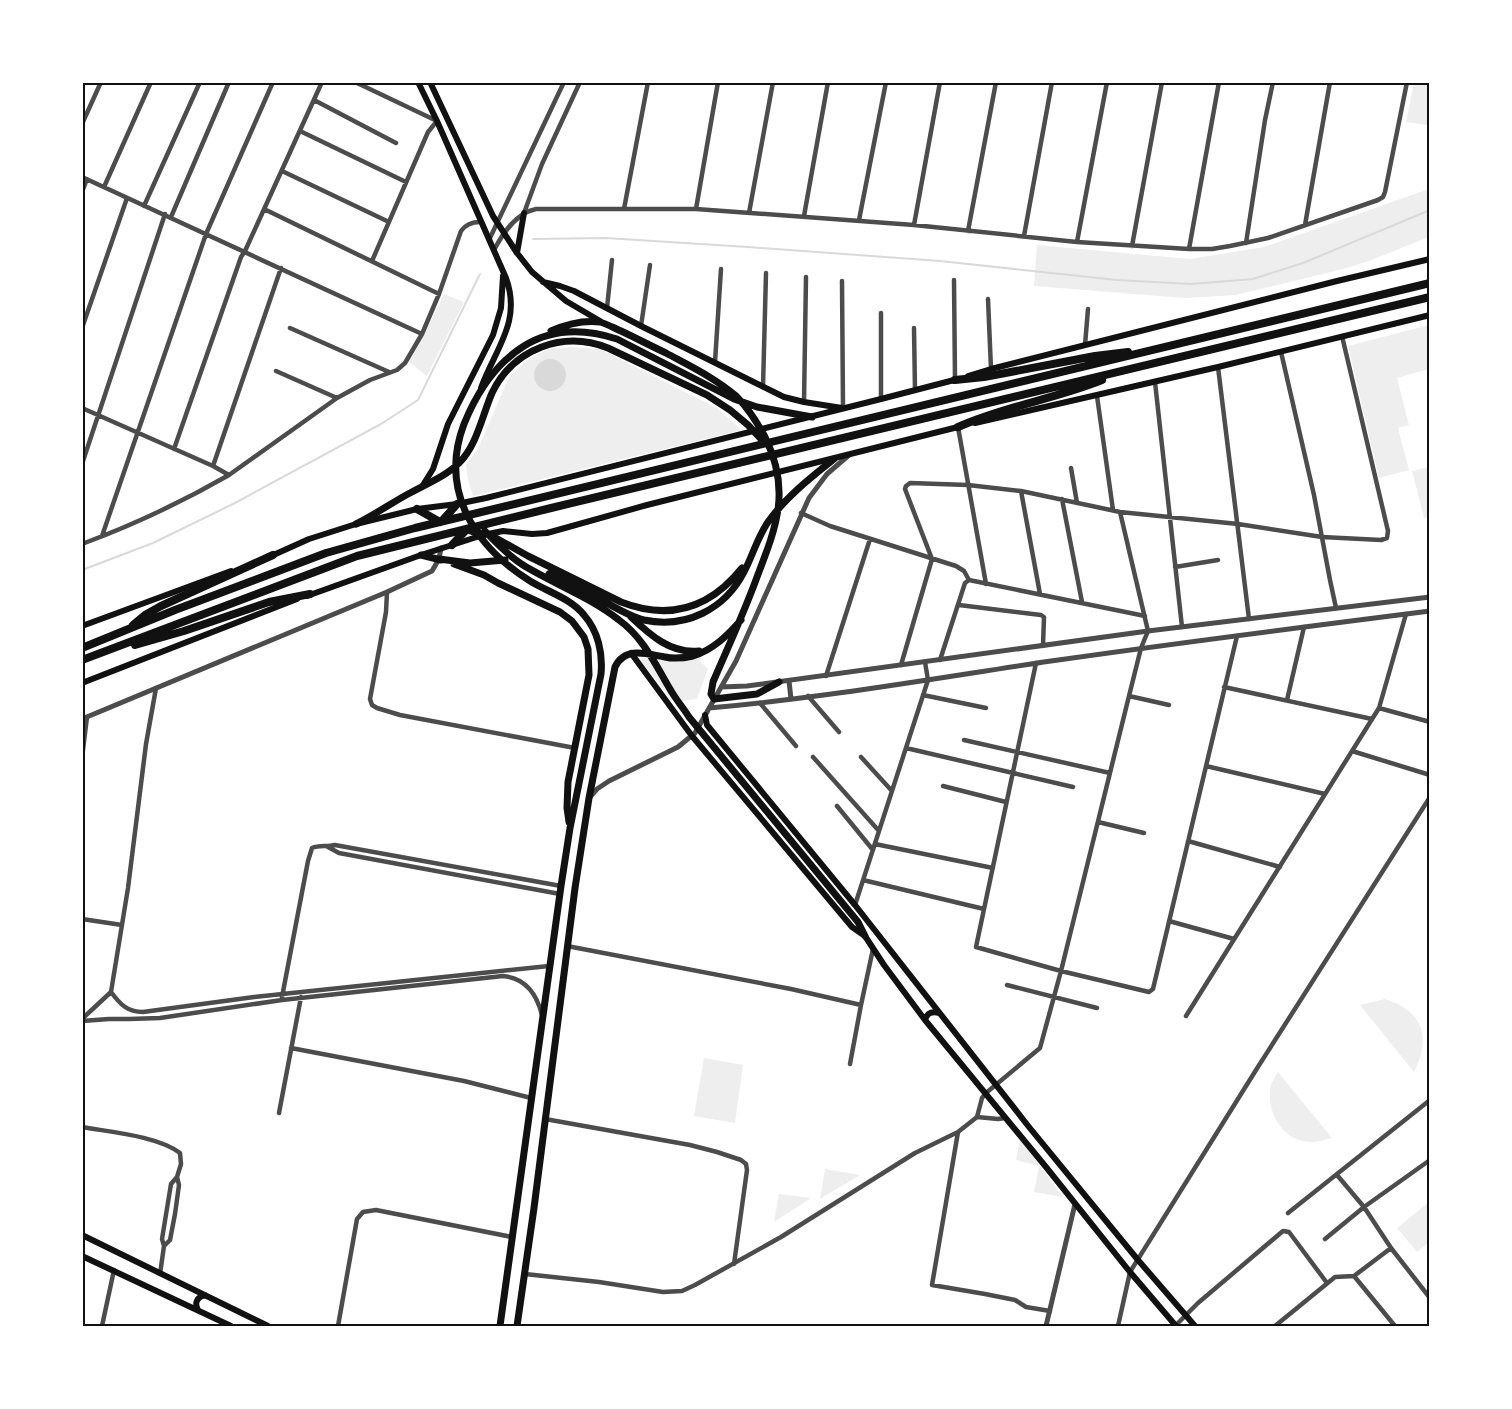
<svg xmlns="http://www.w3.org/2000/svg" width="1512" height="1409" font-family="Lato,sans-serif">
<style>
.green{fill:#eee}
.water{fill:#d9d9d9}
.lines{fill:none;stroke-linecap:round;stroke-linejoin:round}
.stream{stroke:#d9d9d9;stroke-width:2}
.minor{stroke:#4c4c4c;stroke-width:4.5}
.tertiary{stroke:#4c4c4c;stroke-width:5}
.secondary{stroke:#111;stroke-width:6}
.primary{stroke:#111;stroke-width:7}
.motorway{stroke:#111;stroke-width:8}
.neatline{fill:none;stroke:#111;stroke-width:2}
</style>
<rect width="100%" height="100%" fill="#fff"/>
<path class="green" d="M 1414,83 L 1429,83 L 1429,125 L 1406,122 Z
M 1429,189 L 1429,237 L 1369,261 L 1347,268 L 1236,295 L 1185,298 L 1034,286 L 1037,245 L 1190,259 L 1264,247 Z
M 444,294 L 464,302 L 427,376 L 409,362 L 424,335 Z
M 1429,325 L 1429,369 L 1397,378 L 1409,425 L 1398,428 L 1409,470 L 1379,478 L 1348,346 Z
M 570,347 L 600,349 L 717,408 L 742,430 L 473,496 L 468,480 L 466,464 L 478,449 L 509,377 L 527,360 L 548,349 Z
M 1429,467 L 1429,517 L 1424,518 L 1412,471 Z
M 647,657 L 697,658 L 708,669 L 697,699 L 675,702 L 640,660 Z
M 1385,999 C 1391,1002 1398,1003 1403,1007 C 1429,1024 1426,1047 1414,1072 L 1360,1005 Z
M 704,1058 L 743,1065 L 735,1123 L 694,1116 Z
M 1278,1072 L 1332,1138 C 1326,1139 1319,1142 1313,1142 C 1285,1143 1267,1115 1270,1089 C 1271,1083 1275,1077 1278,1072 Z
M 1020,1139 L 1063,1197 L 1034,1192 L 1039,1166 L 1016,1160 Z
M 825,1169 L 860,1175 L 820,1199 Z
M 779,1194 L 811,1198 L 774,1222 Z
M 1429,1202 L 1429,1242 L 1417,1252 L 1397,1228 Z"/>
<path class="water" d="M534 375a16 16 0 1 1 32 0a16 16 0 1 1-32 0Z"/>
<g class="lines">
<path class="stream" d="M 533,239 L 606,238 L 748,247 L 940,261 L 1117,280 L 1191,284 L 1253,279 L 1303,263 L 1430,210
M 82,570 L 153,543 L 235,503 L 381,424 L 418,400 L 480,274"/>
<path class="minor" d="M 355,82 L 437,121 L 428,132 L 372,261
M 314,100 L 396,143
M 82,124 L 101,82
M 300,131 L 406,182
M 282,171 L 389,222
M 82,177 L 422,334
M 104,187 L 151,82
M 82,192 L 87,179
M 144,206 L 200,82
M 264,209 L 439,294
M 624,209 L 648,82
M 696,209 L 718,82
M 524,213 L 542,164 L 580,82
M 749,213 L 773,82
M 804,216 L 828,82
M 171,217 L 229,82
M 859,220 L 886,82
M 914,225 L 940,82
M 1305,225 L 1330,82
M 968,231 L 996,82
M 1024,236 L 1052,82
M 489,240 L 564,82
M 1077,242 L 1107,82
M 1246,243 L 1265,120 L 1273,82
M 1132,246 L 1162,82
M 1189,249 L 1219,82
M 494,250 C 503,233 516,213 536,209 L 696,209 L 914,225 L 1077,242 L 1189,249 L 1212,249 L 1230,246 L 1268,238 L 1378,200 L 1383,197 L 1385,192 L 1407,82
M 954,280 L 955,380
M 842,281 L 843,408
M 988,299 L 991,369
M 607,308 L 612,260
M 881,313 L 881,399
M 641,326 L 650,265
M 82,328 L 127,198
M 290,328 L 389,372
M 914,328 L 915,391
M 1085,345 L 1088,309
M 1281,352 L 1314,495 L 1330,580 L 1336,608
M 715,362 L 721,269
M 1218,367 L 1249,619
M 276,371 L 337,398
M 1155,382 L 1182,627
M 763,387 L 766,273
M 1097,396 L 1113,510
M 804,402 L 806,277
M 82,408 L 213,466 L 229,475
M 958,427 L 986,584
M 174,449 L 241,257 L 245,251 L 322,82
M 82,464 L 165,214
M 213,466 L 281,268
M 1071,468 L 1077,503
M 1021,491 L 1040,594
M 1062,499 L 1082,602
M 801,513 L 830,526 L 956,566 L 964,571 L 969,580 L 1145,616
M 102,536 L 206,234 L 273,82
M 82,544 C 133,525 182,502 229,475 L 337,398 L 370,380 L 397,370 L 405,363 L 422,334 L 439,294 L 461,231 C 466,224 472,222 480,222
M 1175,567 L 1218,560
M 387,592 L 386,612 L 370,699 L 372,705 L 377,708 L 400,715 L 575,748
M 959,605 L 1041,615 L 1044,617 L 1043,646
M 940,660 L 965,583 L 969,580
M 1036,663 L 976,947 L 1061,971 L 1149,992 L 1153,989 L 1237,636
M 901,665 L 932,559 L 905,489 L 906,486 L 910,483 L 968,485 L 1021,491 L 1120,512 L 1238,524 L 1322,537 L 1381,540 L 1387,538 L 1388,531 L 1342,336
M 826,676 L 870,539
M 1224,687 L 1372,719
M 923,695 L 986,708
M 808,696 L 839,732
M 1129,696 L 1169,705
M 1287,700 L 1304,627
M 760,703 L 796,746
M 1379,708 L 1430,722
M 964,740 L 1110,773
M 906,748 L 1073,787
M 1352,751 L 1430,775
M 813,757 L 879,831
M 861,757 L 892,791
M 82,758 L 87,717
M 1206,766 L 1325,794
M 943,786 L 1006,802
M 837,806 L 873,850
M 1098,822 L 1144,833
M 1188,841 L 1280,867
M 875,844 L 993,868
M 328,847 L 339,853 L 560,894
M 863,880 L 984,909
M 855,905 L 928,680 L 925,662
M 82,919 L 122,925
M 1169,921 L 1234,939
M 567,946 L 791,989 L 861,1005 L 873,949
M 1007,985 L 1097,1008
M 111,992 C 120,1004 127,1012 143,1012 L 254,997 L 549,966
M 111,992 L 128,888 L 146,744 L 156,688
M 282,997 L 308,861 L 312,848 C 319,845 327,847 335,845 L 561,886
M 1186,1016 L 1379,708 L 1406,614
M 82,1019 L 111,992
M 82,1021 L 109,1019 L 129,1019 L 160,1018 L 282,1000 L 503,976 C 526,978 537,995 542,1015
M 291,1048 L 464,1081 L 531,1098
M 850,1064 L 861,1005
M 279,1113 L 301,997
M 977,1117 L 998,1119 L 1005,1118
M 545,1119 L 690,1145 L 717,1152 L 741,1160 L 746,1164 L 747,1170 L 734,1264
M 82,1127 C 110,1132 158,1136 180,1153 L 181,1164 L 177,1177 L 179,1185 L 175,1214 L 170,1240 L 164,1246
M 958,1132 L 932,1285 L 985,1294 L 1015,1300 L 1026,1307 L 1050,1311
M 1337,1175 L 1364,1207 L 1391,1248 L 1430,1298
M 1288,1213 L 1430,1100
M 1325,1239 L 1364,1207 L 1430,1160
M 160,1274 L 164,1246 L 162,1239 L 171,1184 L 177,1177
M 525,1274 L 599,1282 L 663,1292 L 682,1291 L 695,1285 L 781,1237 L 915,1153 L 958,1132 L 977,1117 L 982,1098 L 986,1093 L 1040,1048 L 1061,971 L 1129,696 L 1141,648 L 1148,631 L 1120,512
M 1354,1276 L 1395,1326
M 102,1326 L 114,1270
M 338,1326 L 357,1219 L 363,1212 L 376,1210 L 512,1237
M 1118,1326 L 1130,1272 L 1256,1070 L 1430,797
M 1175,1326 L 1198,1303 L 1283,1231 L 1289,1232 L 1327,1283
M 1275,1326 L 1335,1277 L 1354,1276 L 1391,1248"/>
<path class="tertiary" d="M 789,681 L 791,699
M 721,687 L 747,686 L 1148,631 L 1430,597
M 709,708 C 824,698 937,678 1051,661 C 1177,643 1303,627 1430,611
M 82,719 L 387,592 L 432,571 L 439,559 L 441,548
M 589,798 L 597,789 L 609,781 L 678,747 L 695,733 L 736,661 L 809,498 L 827,474 L 849,455
M 1046,1326 L 1075,1204"/>
<path class="secondary" d="M 418,82 L 437,121 L 506,278 C 522,322 495,349 481,388
M 430,82 L 493,216 L 517,253 L 532,272 L 566,301 L 600,321
M 517,253 L 524,213
M 543,282 L 560,286 L 574,291 L 641,326 L 784,397 L 804,402 L 842,408
M 968,376 L 991,369 L 1337,281 L 1430,259
M 975,423 L 1218,367 L 1430,315
M 423,485 L 433,469 L 448,424 L 493,335 L 501,308 L 503,276
M 269,557 L 309,539 L 356,524 L 417,509 L 457,504 L 486,498 L 881,399 L 958,379
M 307,596 L 421,555 L 483,535 L 503,531 L 532,534 L 547,533 L 647,505 L 962,426
M 82,626 L 231,571
M 631,653 L 692,736 L 852,927 L 865,936 L 884,965 L 925,1020 L 1046,1167 L 1130,1272 L 1176,1326
M 82,683 L 297,599
M 705,715 L 707,725 L 855,905 L 1029,1127 L 1138,1260 L 1195,1326
M 925,1020 C 927,1013 932,1011 939,1013
M 82,1235 L 268,1326
M 82,1256 L 231,1326
M 198,1310 C 194,1303 197,1297 205,1295"/>
<path class="primary" d="M 551,331 C 567,324 583,320 600,322 C 607,324 614,328 621,331 C 636,338 651,346 666,353 C 690,366 715,378 736,396 C 748,408 757,422 765,437 C 791,490 777,525 757,577 C 744,613 728,647 713,682 L 711,694 L 714,699 L 757,694 L 779,682
M 356,524 C 374,515 390,504 408,494 C 424,485 445,477 459,463 C 477,445 482,416 492,393 C 513,349 563,330 608,348 L 707,395 L 730,410 L 748,425 L 764,442
M 485,531 C 497,544 509,556 523,565 C 554,584 590,597 619,620 C 645,639 657,668 673,694 C 678,702 684,709 689,717 L 858,922 L 865,936
M 494,537 L 528,556 L 621,602 C 670,621 710,608 742,568
M 421,555 L 441,560
M 439,559 L 470,563 L 505,560
M 454,564 L 484,575 L 498,583 L 560,612 L 572,621 L 584,637 L 588,649 L 589,675 L 568,782 L 567,808 L 569,822
M 549,574 C 566,582 582,590 598,598 C 613,606 628,616 644,620 C 686,629 725,609 744,572 C 753,555 757,538 768,522 C 785,498 810,478 834,459
M 631,617 C 650,635 671,654 699,651
M 500,1326 L 561,886 L 570,828 L 601,674 C 603,653 598,631 584,615 C 570,598 548,592 530,581 C 474,546 439,490 464,424 C 477,392 495,364 524,346 C 553,328 586,329 617,339 L 734,399 L 757,407 L 812,417
M 517,1326 L 534,1208 L 575,888 L 589,798 L 615,667 C 625,646 647,654 665,657 C 674,659 684,658 693,656 C 713,650 728,635 741,620"/>
<path class="motorway" d="M 955,380 L 984,377 L 1095,356 L 1128,352
M 958,427 C 1005,406 1055,399 1102,380
M 417,509 L 440,522
M 442,521 L 457,504
M 452,545 L 467,529 L 483,535
M 133,625 L 145,615 L 161,606 L 273,555
M 135,645 L 184,631 L 269,602 L 310,594
M 82,648 L 175,610 L 326,553 L 415,528 L 1430,283
M 82,660 L 357,556 L 547,509 L 1430,297"/>
</g>
<rect width="1512" height="1409" fill="none" stroke="#ffffff" stroke-width="168"/>
<rect x="84" y="84" width="1344" height="1241" class="neatline"/>
</svg>
